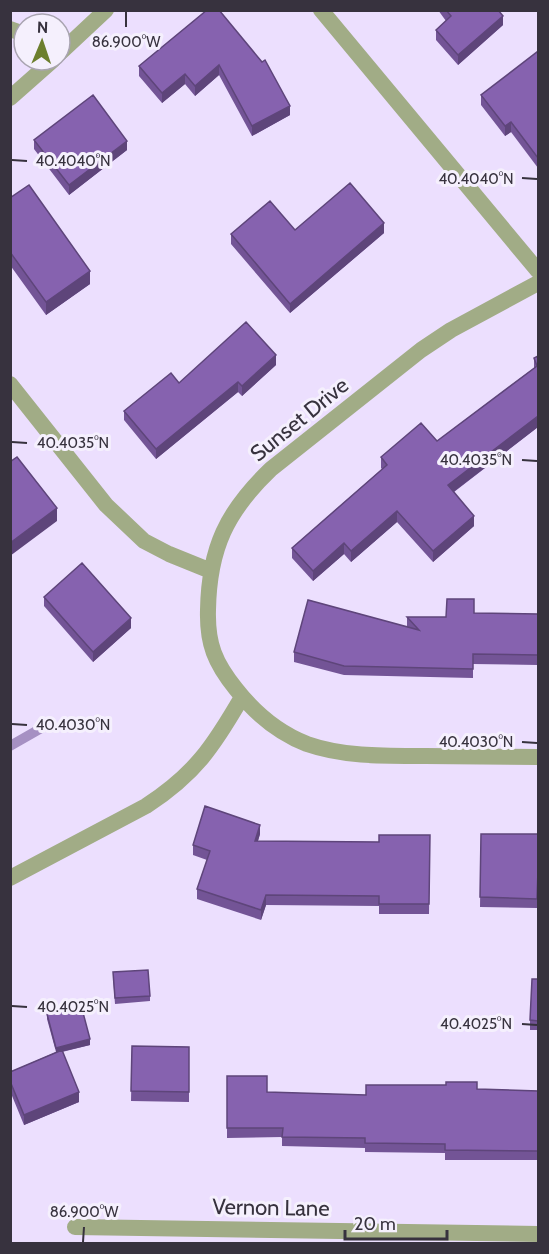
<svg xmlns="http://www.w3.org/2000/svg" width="549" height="1254" font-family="Cabin,sans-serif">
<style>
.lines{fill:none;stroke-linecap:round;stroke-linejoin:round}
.stream{stroke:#a690c3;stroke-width:10}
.service{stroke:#a1ac86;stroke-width:16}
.minor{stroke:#a1ac86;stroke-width:16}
.wall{fill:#735496}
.shaded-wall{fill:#5e457a}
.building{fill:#8662af;stroke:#5e457a;stroke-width:1.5}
.ticks{fill:none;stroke:#37323e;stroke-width:2}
.labels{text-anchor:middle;stroke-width:6;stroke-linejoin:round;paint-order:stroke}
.street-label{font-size:22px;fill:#37323e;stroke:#f5f0fd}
.ticks-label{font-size:15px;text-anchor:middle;fill:#37323e;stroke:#f5f0fd;stroke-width:6;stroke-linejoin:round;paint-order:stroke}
</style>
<rect width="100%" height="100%" fill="#ecdffe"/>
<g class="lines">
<path class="stream" d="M 10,746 L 45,726"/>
<path class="service" d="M 10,29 L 24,34"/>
<path class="minor" d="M 321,10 L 538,271
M 60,53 L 106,10
M 10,98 L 53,60
M 538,283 L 451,330 L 421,350 L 271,469 C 227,511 209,548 208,610 C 207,644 215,663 236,689 C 254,712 279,733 307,744 C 344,757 386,756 425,756 C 463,756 501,757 538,757
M 10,384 L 106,505 L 144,541 L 169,554 L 211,571
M 10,878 L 146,806 C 195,774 213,747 242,697
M 75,1227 L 538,1234"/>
</g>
<path class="wall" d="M 207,10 L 290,115 L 252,136 L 219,75 L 195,96 L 185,84 L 162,103 L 139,76 L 139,66 Z
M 438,10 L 498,10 L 503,25 L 458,65 L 436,40 L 436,30 L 446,21 Z
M 538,54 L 538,168 L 511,132 L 505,136 L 481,105 L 481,95 Z
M 34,140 L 127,150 L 69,195 L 34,149 Z
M 10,198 L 90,284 L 46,315 L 10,265 Z
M 295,230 L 384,233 L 290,313 L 231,244 L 231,234 Z
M 538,356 L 538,427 L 454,492 L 474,526 L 433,562 L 397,522 L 351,562 L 344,554 L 313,581 L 292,558 L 292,548 L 382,469 L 381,468 L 381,457 L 437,441 L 534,368 L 534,358 Z
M 276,365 L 242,396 L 238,392 L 156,459 L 124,420 L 124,411 L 179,383 Z
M 44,597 L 131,628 L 93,662 L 44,606 Z
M 474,613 L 538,614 L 538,665 L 473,664 L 473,678 L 344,675 L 294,662 L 294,652 L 407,627 L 407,617 L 446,617 Z
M 260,834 L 258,841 L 379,842 L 430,835 L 429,914 L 379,914 L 379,906 L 266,905 L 261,920 L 197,899 L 197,889 L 207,860 L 193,855 L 193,845 Z
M 481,834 L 538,834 L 538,880 L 537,908 L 480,907 Z
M 113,977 L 150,996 L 150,1001 L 115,1004 Z
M 538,979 L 538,1030 L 530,1030 L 530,1020 Z
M 47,1014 L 90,1045 L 62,1052 L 79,1102 L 24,1125 L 10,1091 L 10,1072 L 56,1052 L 47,1019 Z
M 132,1046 L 189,1047 L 189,1102 L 131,1101 Z
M 227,1076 L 267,1092 L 366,1095 L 446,1085 L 477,1089 L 538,1091 L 538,1160 L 445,1160 L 445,1153 L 365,1152 L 365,1148 L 282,1146 L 282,1137 L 227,1138 Z"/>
<path class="shaded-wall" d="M 503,16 L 503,25 L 458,65 L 458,55 Z
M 219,65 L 219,75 L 195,96 L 195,86 Z
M 185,74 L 185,84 L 162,103 L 162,93 Z
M 290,106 L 290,115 L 252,136 L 252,126 Z
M 511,122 L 511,132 L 505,136 L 505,126 Z
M 127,141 L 127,150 L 69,195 L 69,185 Z
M 384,223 L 384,233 L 290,313 L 290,304 Z
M 90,271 L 90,284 L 46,315 L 46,302 Z
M 276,355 L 276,365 L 242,396 L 242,386 Z
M 238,382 L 238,392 L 156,459 L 156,449 Z
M 538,416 L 538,427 L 448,496 L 448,485 Z
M 57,508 L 57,521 L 10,556 L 10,543 Z
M 397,511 L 397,522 L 351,562 L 351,551 Z
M 474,516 L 474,526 L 433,562 L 433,551 Z
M 344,543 L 344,554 L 313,581 L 313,571 Z
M 131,618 L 131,628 L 93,662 L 93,652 Z
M 260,825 L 260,834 L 255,850 L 255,841 Z
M 266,895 L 266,905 L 261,920 L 261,910 Z
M 90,1039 L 90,1045 L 56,1053 L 56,1048 Z
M 79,1092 L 79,1102 L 24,1125 L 24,1115 Z"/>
<path class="building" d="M 207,10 L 219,10 L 262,62 L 265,60 L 290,106 L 252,126 L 219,65 L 195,86 L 185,74 L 162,93 L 139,66 Z
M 446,10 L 498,10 L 503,16 L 458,55 L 436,30 L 451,16 Z
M 537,52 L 538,54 L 538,158 L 511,122 L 505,126 L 481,95 Z
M 93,95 L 127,141 L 69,185 L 34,140 Z
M 350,183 L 384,223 L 290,304 L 231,234 L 270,201 L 295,230 Z
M 29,185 L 90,271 L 46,302 L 10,252 L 10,198 Z
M 246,322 L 276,355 L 242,386 L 238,382 L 156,449 L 124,411 L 171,373 L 179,383 Z
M 538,356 L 538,416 L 448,485 L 474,516 L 433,551 L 397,511 L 351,551 L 344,543 L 313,571 L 292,548 L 387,465 L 381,457 L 421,423 L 437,441 L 537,366 L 534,358 Z
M 17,457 L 57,508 L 10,543 L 10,462 Z
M 82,563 L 131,618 L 93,652 L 44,597 Z
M 447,599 L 474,599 L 474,613 L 538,614 L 538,655 L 473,654 L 473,669 L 344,666 L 294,652 L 308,600 L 419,630 L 407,617 L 446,617 Z
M 205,806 L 260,825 L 255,841 L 379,842 L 379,835 L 430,835 L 429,904 L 379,904 L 379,896 L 266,895 L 261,910 L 197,889 L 210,851 L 193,845 Z
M 481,834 L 538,834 L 538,870 L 537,899 L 480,897 Z
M 148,970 L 150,996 L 115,998 L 113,972 Z
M 532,979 L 538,979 L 538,1021 L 530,1020 Z
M 81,1005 L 90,1039 L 56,1048 L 47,1014 Z
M 132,1046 L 189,1047 L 189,1092 L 131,1091 Z
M 62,1050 L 79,1092 L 24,1115 L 10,1081 L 10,1072 Z
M 227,1076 L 267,1076 L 267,1092 L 366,1095 L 366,1085 L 446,1085 L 446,1082 L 477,1082 L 477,1089 L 538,1091 L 538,1151 L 445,1150 L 445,1144 L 365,1143 L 365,1138 L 282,1137 L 283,1128 L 227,1128 Z"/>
<path class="ticks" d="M 126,27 L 126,12M 12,160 L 27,161M 522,178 L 537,179M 12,442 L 27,443M 522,460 L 537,461M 12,724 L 27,725M 522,742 L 537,743M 12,1006 L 27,1007M 522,1024 L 537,1025M 83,1242 L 84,1227"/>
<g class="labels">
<g class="street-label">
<text transform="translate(299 419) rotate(-39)" y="8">Sunset Drive</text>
<text transform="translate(271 1207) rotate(1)" y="8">Vernon Lane</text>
</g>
</g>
<g class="ticks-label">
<text x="126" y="47">86.900°W</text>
<text x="73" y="166">40.4040°N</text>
<text x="476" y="184">40.4040°N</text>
<text x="73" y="448">40.4035°N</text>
<text x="476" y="465">40.4035°N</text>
<text x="73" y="730">40.4030°N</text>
<text x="476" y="747">40.4030°N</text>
<text x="73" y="1012">40.4025°N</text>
<text x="476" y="1029">40.4025°N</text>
<text x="84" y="1217">86.900°W</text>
</g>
<rect width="549" height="1254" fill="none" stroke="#37323e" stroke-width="24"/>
<g transform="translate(42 42) rotate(2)"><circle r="28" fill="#f5f0fd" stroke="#a9a4b1" stroke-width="1.5"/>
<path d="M0-4.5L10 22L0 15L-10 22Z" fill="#6d7f2e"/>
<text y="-9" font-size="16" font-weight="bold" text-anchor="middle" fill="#37323e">N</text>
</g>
<path d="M345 1230v9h102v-9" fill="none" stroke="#37323e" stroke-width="3"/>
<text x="354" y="1230" font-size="18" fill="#37323e" stroke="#f5f0fd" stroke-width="4.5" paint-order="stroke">20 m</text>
</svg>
